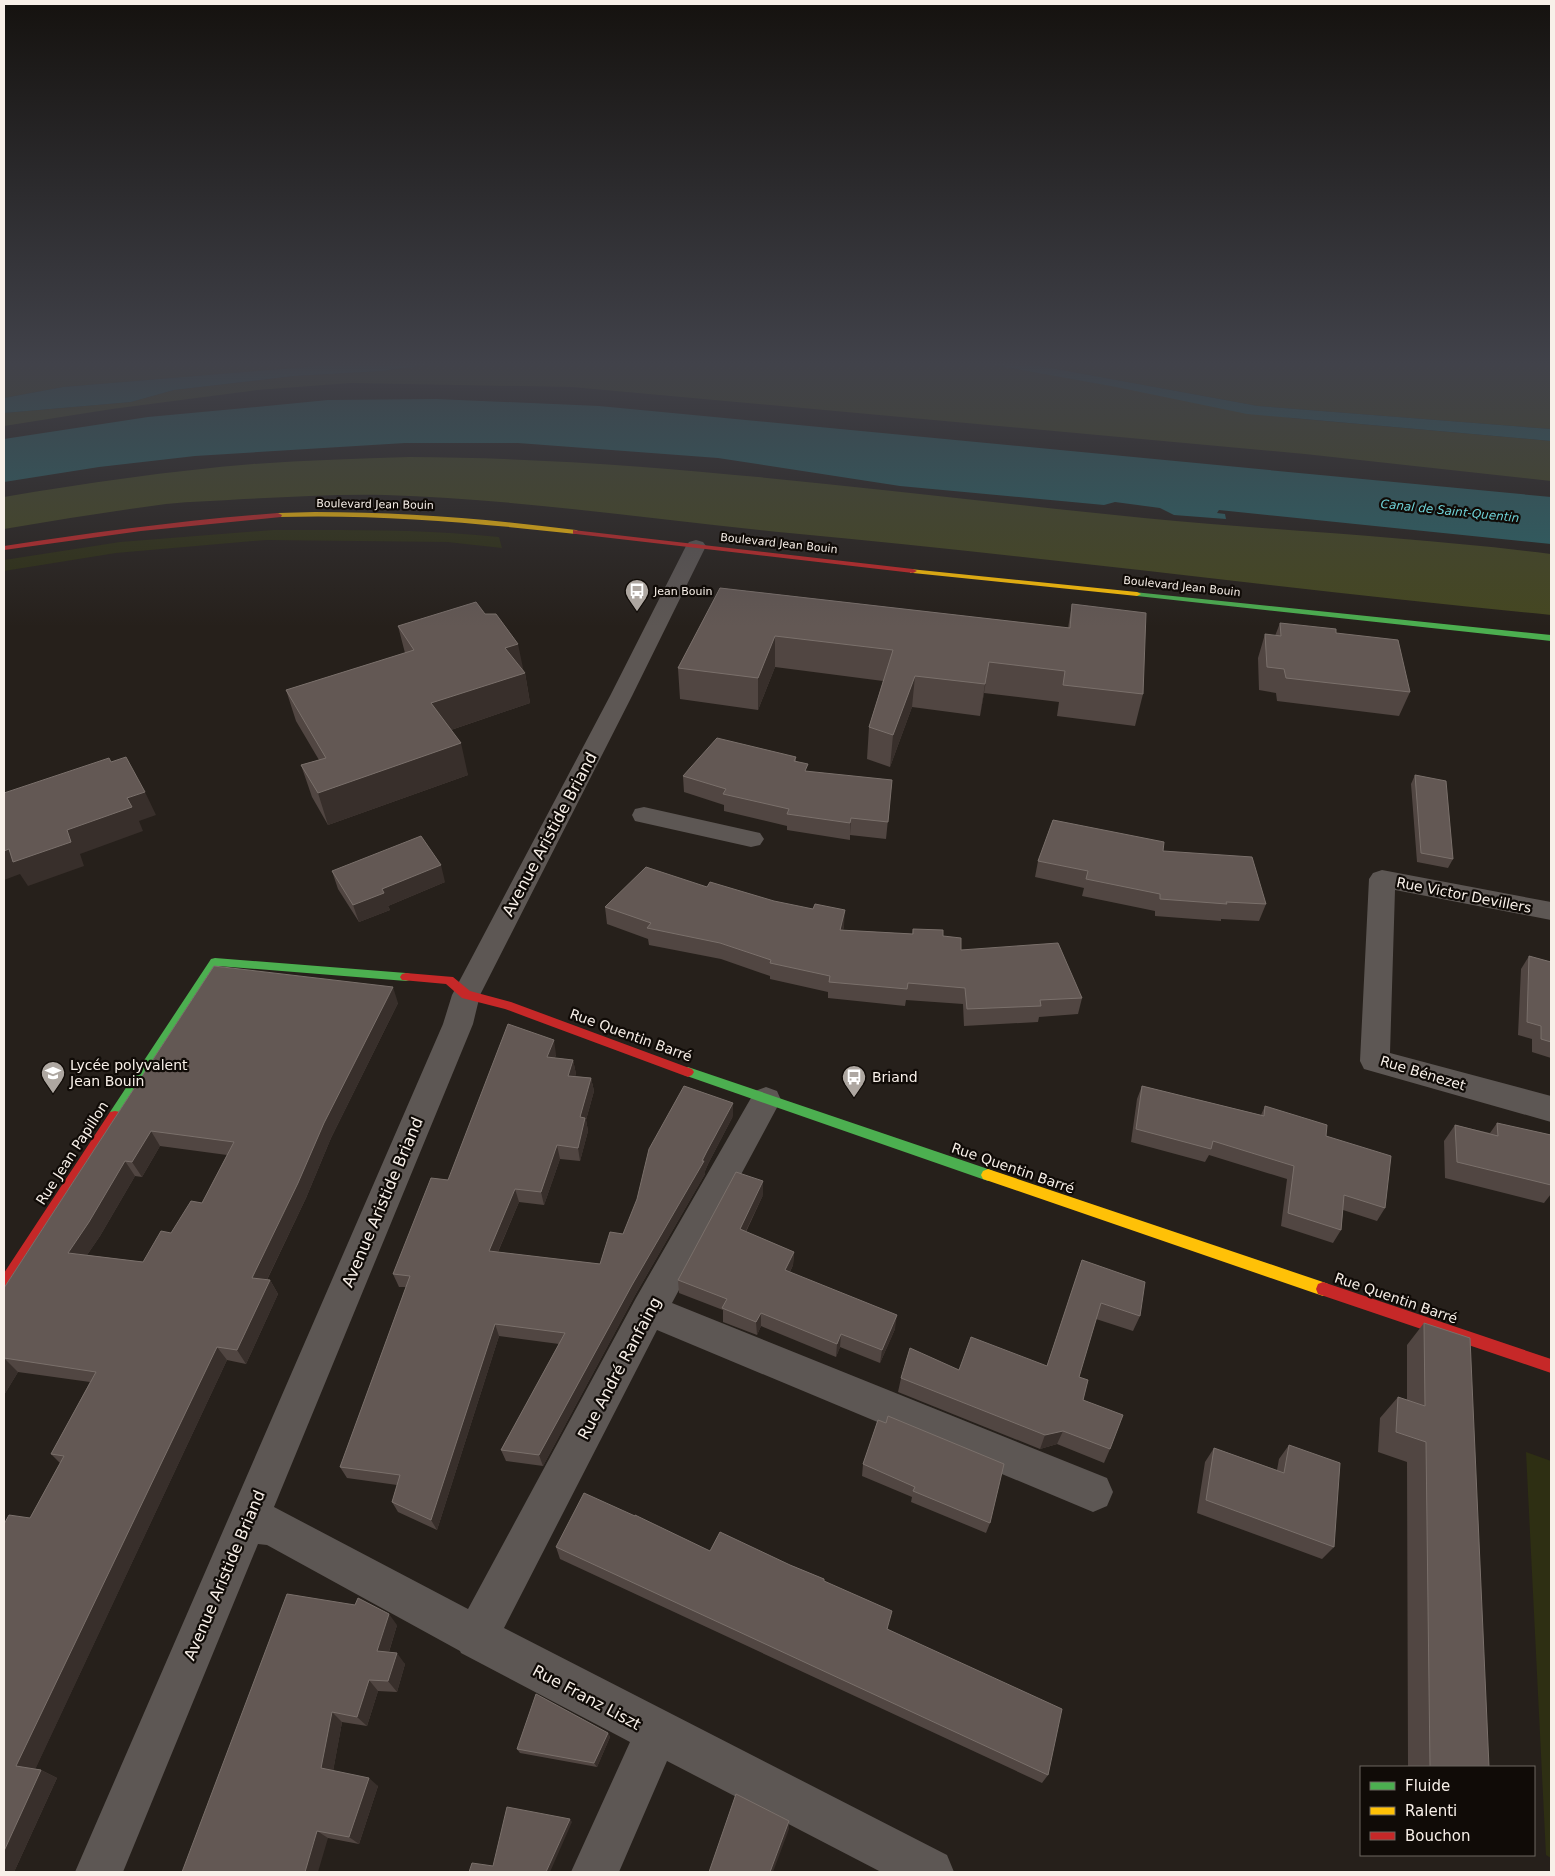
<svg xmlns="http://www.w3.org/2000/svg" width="1555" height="1876" font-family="'DejaVu Sans',sans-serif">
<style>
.green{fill:#2e2f13}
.forest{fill:#454720}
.water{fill:#2b6467}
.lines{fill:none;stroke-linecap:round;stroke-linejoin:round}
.street{fill:#5d5754;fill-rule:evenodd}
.fast{fill:#4caf50;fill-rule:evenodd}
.slow{fill:#ffc107;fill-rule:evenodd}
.jam{fill:#c62828;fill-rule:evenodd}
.wall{fill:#514642;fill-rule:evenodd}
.shaded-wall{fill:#382f2b}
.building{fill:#635854;stroke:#7a706b;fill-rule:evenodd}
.labels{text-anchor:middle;stroke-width:4.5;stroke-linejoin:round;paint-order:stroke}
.far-street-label{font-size:11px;fill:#f8f0e9;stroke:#100b07}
.far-poi-label{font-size:11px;fill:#f8f0e9;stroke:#100b07;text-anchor:start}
.far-water-label{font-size:12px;font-style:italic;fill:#6fd3d8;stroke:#100b07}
.street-label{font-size:14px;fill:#f8f0e9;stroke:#100b07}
.poi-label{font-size:14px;fill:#f8f0e9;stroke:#100b07;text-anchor:start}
.near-street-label{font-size:16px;fill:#f8f0e9;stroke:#100b07}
</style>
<rect width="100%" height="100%" fill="#26201b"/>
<path class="green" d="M 273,530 C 349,530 424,529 499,537 L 502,548 L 447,542 L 266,540 L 116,553 L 4,571 L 4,560 L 120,542 Z
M 1526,1452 L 1551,1461 L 1551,1858 L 1546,1855 Z"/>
<path class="forest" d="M 4,364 L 340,364 L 63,387 L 4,398 Z
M 435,364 L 989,364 L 1291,418 L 1551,441 L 1551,481 L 1305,454 L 572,387 L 351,383 L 257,390 L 112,409 L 4,426 L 4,413 L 131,402 L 174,390 L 294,376 L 381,371 Z
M 1029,364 L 1551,364 L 1551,429 L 1258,406 Z
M 409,457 C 655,458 899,494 1144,518 C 1280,531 1416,537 1551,554 L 1551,615 C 1297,590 1044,557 789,533 C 655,520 520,499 385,495 C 338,494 291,497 244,499 C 218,501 192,501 166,504 C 112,511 58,520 4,529 L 4,497 C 86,483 169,471 253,464 C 305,460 357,459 409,457 Z"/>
<path class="water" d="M 340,364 L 435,364 L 381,371 L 294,376 L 174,390 L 131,402 L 4,413 L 4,398 L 63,387 Z
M 989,364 L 1029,364 L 1258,406 L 1551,429 L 1551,441 L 1247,414 L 1116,387 Z
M 436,399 L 599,406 L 1551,497 L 1551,544 L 1219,510 L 1217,513 L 1225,514 L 1226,519 L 1174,515 L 1160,508 L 1115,502 L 1104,505 L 900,486 L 718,458 L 518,443 L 405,443 L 195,456 L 99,467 L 4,482 L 4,439 L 148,417 L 245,408 L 328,400 Z"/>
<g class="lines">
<path class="street" d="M 696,540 L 703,542 L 706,546 L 632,696 L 480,995 L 473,1024 L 274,1507 L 468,1609 L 636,1298 L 755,1091 L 766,1087 L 777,1091 L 781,1100 L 672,1303 L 1107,1478 L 1113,1492 L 1107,1506 L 1093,1512 L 657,1330 L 504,1628 L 947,1855 L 954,1872 L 881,1872 L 667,1761 L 619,1872 L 571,1872 L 630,1742 L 461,1653 L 460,1651 L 267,1545 L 258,1544 L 123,1872 L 75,1872 L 443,1024 L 452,995 L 610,696 L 686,546 L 689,542 Z
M 644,807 L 751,831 L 760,833 L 764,839 L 760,845 L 751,847 L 635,821 L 632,815 L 635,809 Z
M 1382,870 L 1551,902 L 1551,920 L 1395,890 L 1390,1053 L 1551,1096 L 1551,1122 L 1364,1069 L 1360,1061 L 1369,879 L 1373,873 Z"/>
<path class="fast" d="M 1134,592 L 1551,635 L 1551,641 L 1137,596 L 1133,594 Z
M 215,958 L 406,973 L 410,974 L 412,977 L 410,980 L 406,981 L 218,966 L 120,1120 L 115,1121 L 110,1120 L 109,1116 L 110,1112 L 211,959 Z
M 688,1067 L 988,1169 L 993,1171 L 995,1175 L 993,1179 L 988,1181 L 684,1075 L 682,1072 L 684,1069 Z"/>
<path class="slow" d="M 315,512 C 403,512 489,519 576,530 L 580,532 L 576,534 C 477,523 378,514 278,517 L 274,515 L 278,513 Z
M 910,569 L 1137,592 L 1141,594 L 1137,596 L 913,573 L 910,573 Z
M 988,1169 L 1323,1282 L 1328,1284 L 1330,1289 L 1328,1294 L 1323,1296 L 983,1179 L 981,1175 L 983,1171 Z"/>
<path class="jam" d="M 278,513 L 282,515 L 281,517 L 141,531 L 4,550 L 4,546 C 95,532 186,520 278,513 Z
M 573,530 L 913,569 L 917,571 L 913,573 L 576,534 L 573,534 Z
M 406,973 L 453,977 L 470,991 L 511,1002 L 692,1069 L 694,1072 L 692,1075 L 688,1077 L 505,1009 L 462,998 L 446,984 L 402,980 L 400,977 L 402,974 Z
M 115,1111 L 120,1112 L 121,1116 L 120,1120 L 9,1290 L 4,1291 L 4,1273 L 110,1112 Z
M 1323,1282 L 1551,1359 L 1551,1373 L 1318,1294 L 1316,1289 L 1318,1284 Z"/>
</g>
<path class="wall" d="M 720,588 L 1068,628 L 1072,604 L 1143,694 L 1135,726 L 1057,716 L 1059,702 L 984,693 L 980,716 L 912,707 L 890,767 L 867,759 L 869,727 L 883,681 L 775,667 L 758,710 L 680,699 L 678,668 Z
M 1280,623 L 1336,633 L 1410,692 L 1399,716 L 1277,701 L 1276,693 L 1259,690 L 1258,658 L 1265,634 L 1275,636 Z
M 398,626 L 523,670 L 525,673 L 530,703 L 451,730 L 468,775 L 328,825 L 312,797 L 301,765 L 319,760 L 296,721 L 286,690 L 405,653 Z
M 796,757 L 796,761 L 807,772 L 892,780 L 886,839 L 850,835 L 850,840 L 787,830 L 787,826 L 724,811 L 724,805 L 684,792 L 683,776 Z
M 1415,775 L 1453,859 L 1448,868 L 1417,862 L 1411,784 Z
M 1163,851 L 1266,904 L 1259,921 L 1221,919 L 1221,921 L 1155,916 L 1155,911 L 1082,896 L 1084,888 L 1035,877 L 1038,861 Z
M 332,871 L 445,882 L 388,906 L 390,910 L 359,922 L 338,889 Z
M 707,887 L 844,926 L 843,930 L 912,934 L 913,929 L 943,936 L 961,950 L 1082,998 L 1078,1014 L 1039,1017 L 1038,1022 L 964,1026 L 963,1004 L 906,1000 L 905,1006 L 828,998 L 828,992 L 770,979 L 770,976 L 721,959 L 649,945 L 648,939 L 607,924 L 605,907 Z
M 1529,956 L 1551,962 L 1551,1058 L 1532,1052 L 1532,1039 L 1518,1035 L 1521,969 Z
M 214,966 L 398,1003 L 331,1138 L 306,1198 L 267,1280 L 270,1280 L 278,1294 L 246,1364 L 227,1360 L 35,1769 L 41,1770 L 57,1778 L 14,1872 L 30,1518 L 60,1463 L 51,1454 L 90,1382 L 18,1372 L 4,1395 L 4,1288 ZM 160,1146 L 227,1155 L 202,1203 L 143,1262 L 87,1255 L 100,1236 L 135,1176 L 142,1177 Z
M 556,1054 L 555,1058 L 573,1060 L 576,1074 L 575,1076 L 591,1078 L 594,1091 L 586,1120 L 588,1131 L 580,1161 L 560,1159 L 544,1205 L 519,1202 L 498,1252 L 600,1264 L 623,1234 L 733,1116 L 708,1164 L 705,1171 L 705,1174 L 634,1297 L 543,1466 L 506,1461 L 501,1450 L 559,1344 L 499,1336 L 437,1530 L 398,1512 L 392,1502 L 397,1485 L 347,1478 L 340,1467 L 406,1287 L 399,1287 L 393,1274 L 448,1180 Z
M 1142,1086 L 1261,1115 L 1265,1106 L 1326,1136 L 1385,1208 L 1377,1221 L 1343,1210 L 1341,1230 L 1333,1243 L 1281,1226 L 1287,1179 L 1209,1155 L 1205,1162 L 1131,1142 L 1137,1099 Z
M 1497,1123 L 1551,1135 L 1551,1194 L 1544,1203 L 1445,1178 L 1444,1141 L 1455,1125 L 1490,1133 Z
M 763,1195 L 746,1232 L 794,1252 L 793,1265 L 790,1272 L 895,1329 L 880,1363 L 840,1347 L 836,1357 L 761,1326 L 757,1335 L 723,1322 L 723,1310 L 679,1293 L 678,1280 Z
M 1082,1260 L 1140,1316 L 1133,1331 L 1096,1319 L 1079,1377 L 1083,1400 L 1110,1449 L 1104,1463 L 1057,1444 L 1040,1449 L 898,1392 L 901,1378 L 959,1370 L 1047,1366 Z
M 1424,1323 L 1489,1767 L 1408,1767 L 1407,1462 L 1378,1452 L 1380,1418 L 1398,1397 L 1407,1400 L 1407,1345 Z
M 878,1420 L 990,1523 L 986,1533 L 911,1502 L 912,1497 L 862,1476 L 863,1464 Z
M 1289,1445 L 1334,1547 L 1322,1559 L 1197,1513 L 1205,1462 L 1214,1448 L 1277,1470 L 1279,1459 Z
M 556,1547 L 710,1551 L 790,1565 L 824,1579 L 824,1582 L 888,1629 L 1048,1775 L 1042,1783 L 560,1559 Z
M 397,1625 L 389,1652 L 405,1664 L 397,1692 L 378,1691 L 367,1726 L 342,1722 L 333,1771 L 378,1786 L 359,1844 L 328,1838 L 182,1872 Z
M 608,1733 L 610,1737 L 597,1767 L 520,1753 L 517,1749 Z"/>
<path class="shaded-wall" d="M 775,636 L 775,667 L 758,710 L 758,678 Z
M 518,644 L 524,673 L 525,673 L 530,703 L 439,734 L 431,703 L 505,648 Z
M 989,662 L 984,693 L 980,716 L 985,684 Z
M 915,676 L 912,707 L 890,767 L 893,735 Z
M 461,743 L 468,775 L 328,825 L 318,793 Z
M 145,792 L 156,815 L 139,821 L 143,831 L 80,854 L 84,866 L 28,886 L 20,874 L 4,880 L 4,851 L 67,830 L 127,798 Z
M 851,818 L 850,835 L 850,840 L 850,823 Z
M 441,865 L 445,882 L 388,906 L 390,910 L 359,922 L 353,905 L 382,889 Z
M 845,910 L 844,926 L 839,946 L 840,930 Z
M 393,987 L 398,1003 L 331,1138 L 306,1198 L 261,1292 L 252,1278 L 324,1123 Z
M 554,1040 L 556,1054 L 550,1070 L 547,1057 Z
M 573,1060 L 576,1074 L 571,1089 L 568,1076 Z
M 591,1078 L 594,1091 L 586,1120 L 588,1131 L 580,1161 L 578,1148 L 580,1117 Z
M 733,1103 L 733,1116 L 708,1164 L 705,1171 L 705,1174 L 634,1297 L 543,1466 L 539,1455 L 632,1285 L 702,1161 Z
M 151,1131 L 160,1146 L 142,1177 L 132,1162 Z
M 557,1145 L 560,1159 L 544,1205 L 541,1192 Z
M 125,1161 L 135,1176 L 100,1236 L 79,1267 L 68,1253 Z
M 763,1181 L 763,1195 L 740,1243 L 740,1229 Z
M 515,1189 L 519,1202 L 493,1263 L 489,1251 Z
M 794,1252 L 793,1265 L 784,1284 L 785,1270 Z
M 270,1280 L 278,1294 L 246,1364 L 237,1350 Z
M 761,1313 L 761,1326 L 757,1335 L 756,1322 Z
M 897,1315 L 895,1329 L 880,1363 L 882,1350 Z
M 495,1324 L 499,1336 L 437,1530 L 431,1520 Z
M 841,1334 L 840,1347 L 836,1357 L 837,1344 Z
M 217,1347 L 227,1360 L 33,1774 L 16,1766 Z
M 4,1358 L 18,1372 L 4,1395 Z
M 1063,1431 L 1057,1444 L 1040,1449 L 1045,1435 Z
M 389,1614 L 397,1625 L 386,1661 L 377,1651 Z
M 397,1653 L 405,1664 L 397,1692 L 388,1681 Z
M 369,1680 L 378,1691 L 367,1726 L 357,1717 Z
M 332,1712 L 342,1722 L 332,1777 L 321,1768 Z
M 608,1733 L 610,1737 L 597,1767 L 594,1763 Z
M 41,1770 L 57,1778 L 14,1872 L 4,1872 L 4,1851 Z
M 369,1778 L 378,1786 L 359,1844 L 349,1837 Z
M 570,1819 L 572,1822 L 550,1872 L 546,1872 Z
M 789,1821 L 789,1829 L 773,1872 L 770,1872 Z
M 317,1831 L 328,1838 L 318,1872 L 305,1872 Z"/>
<path class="building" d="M 720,588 L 1070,628 L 1072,604 L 1146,613 L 1143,694 L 1063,685 L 1065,671 L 989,662 L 985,684 L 915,676 L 893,735 L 869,727 L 893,650 L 775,636 L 758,678 L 678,668 Z
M 476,602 L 485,614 L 496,614 L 518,644 L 505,648 L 525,673 L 431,703 L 461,743 L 318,793 L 301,765 L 326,758 L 286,690 L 414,650 L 398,626 Z
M 1280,623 L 1336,629 L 1336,633 L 1398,640 L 1410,692 L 1286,678 L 1284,669 L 1267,667 L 1265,634 L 1281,636 Z
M 717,738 L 796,757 L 794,761 L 808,764 L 805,771 L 892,780 L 888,822 L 851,818 L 850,823 L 787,814 L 789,809 L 723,794 L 726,789 L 683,776 Z
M 126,757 L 145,792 L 127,798 L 132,807 L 67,830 L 71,842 L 13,862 L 9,849 L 4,851 L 4,793 L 109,758 L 111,762 Z
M 1415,775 L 1446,781 L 1453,859 L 1421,853 Z
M 1053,820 L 1164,842 L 1163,851 L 1252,857 L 1266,904 L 1226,902 L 1227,904 L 1160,899 L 1160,894 L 1086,879 L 1088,871 L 1038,861 Z
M 421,836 L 441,865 L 382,889 L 384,893 L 353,905 L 332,871 Z
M 646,867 L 707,887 L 710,882 L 774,901 L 813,909 L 815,904 L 845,910 L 840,930 L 913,934 L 913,929 L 943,930 L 943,936 L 961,938 L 961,950 L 1058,943 L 1082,998 L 1040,1000 L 1041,1006 L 967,1009 L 965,988 L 908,983 L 907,989 L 829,982 L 830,976 L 770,963 L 771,960 L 720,943 L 647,928 L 651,923 L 605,907 Z
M 1529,956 L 1551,962 L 1551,1042 L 1541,1039 L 1541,1026 L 1527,1022 Z
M 214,966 L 393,987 L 324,1123 L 298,1183 L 252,1278 L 270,1280 L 237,1350 L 217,1347 L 16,1766 L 41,1770 L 4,1851 L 4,1524 L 9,1515 L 30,1518 L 64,1456 L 51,1454 L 96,1372 L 4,1358 L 4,1359 L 4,1288 ZM 151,1131 L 234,1142 L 202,1203 L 191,1201 L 171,1233 L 161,1231 L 143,1262 L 68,1253 L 89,1222 L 125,1161 L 132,1162 Z
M 508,1024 L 554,1040 L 547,1057 L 573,1060 L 568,1076 L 591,1078 L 580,1117 L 585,1118 L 578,1148 L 557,1145 L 541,1192 L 515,1189 L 489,1251 L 600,1264 L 610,1232 L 623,1234 L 637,1199 L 649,1149 L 684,1086 L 733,1103 L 707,1151 L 702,1161 L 704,1161 L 632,1285 L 539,1455 L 501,1450 L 565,1333 L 495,1324 L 431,1520 L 392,1502 L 400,1475 L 340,1467 L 410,1276 L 393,1274 L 431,1178 L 448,1180 Z
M 1142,1086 L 1264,1116 L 1265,1106 L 1327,1125 L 1326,1136 L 1391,1156 L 1385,1208 L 1344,1195 L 1341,1230 L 1288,1213 L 1294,1166 L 1213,1141 L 1211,1149 L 1136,1129 Z
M 1497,1123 L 1551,1135 L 1551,1185 L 1457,1162 L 1455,1125 L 1498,1136 Z
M 736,1172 L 763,1181 L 740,1229 L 794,1252 L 785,1270 L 897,1315 L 882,1350 L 841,1334 L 837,1344 L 761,1313 L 756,1322 L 722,1308 L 727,1299 L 678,1280 Z
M 1082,1260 L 1145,1282 L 1140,1316 L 1101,1303 L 1079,1377 L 1088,1380 L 1083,1400 L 1123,1415 L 1110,1449 L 1063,1431 L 1045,1435 L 901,1378 L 910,1348 L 959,1370 L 971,1337 L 1047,1366 Z
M 1424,1323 L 1470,1338 L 1489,1767 L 1430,1767 L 1426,1442 L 1396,1432 L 1398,1397 L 1425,1406 Z
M 888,1416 L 1004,1464 L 990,1523 L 913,1491 L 915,1487 L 863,1464 L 878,1420 L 886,1423 Z
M 1289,1445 L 1340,1463 L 1334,1547 L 1206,1500 L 1214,1448 L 1284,1473 Z
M 584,1493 L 635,1516 L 635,1515 L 710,1551 L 720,1532 L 790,1565 L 824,1579 L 824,1581 L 892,1611 L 887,1629 L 1062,1709 L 1048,1775 L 556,1547 Z
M 287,1594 L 355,1605 L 358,1598 L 389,1614 L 377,1651 L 397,1653 L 388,1681 L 369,1680 L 357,1717 L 332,1712 L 321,1768 L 369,1778 L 349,1837 L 317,1831 L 305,1872 L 182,1872 Z
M 536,1694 L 608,1733 L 594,1763 L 517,1749 Z
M 736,1794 L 789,1821 L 770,1872 L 709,1872 Z
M 507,1807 L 570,1819 L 546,1872 L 469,1872 L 472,1863 L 493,1866 Z"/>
<linearGradient id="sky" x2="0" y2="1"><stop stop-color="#15120f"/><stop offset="0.58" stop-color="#41424a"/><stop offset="1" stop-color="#41424a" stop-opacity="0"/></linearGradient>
<rect width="1555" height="627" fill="url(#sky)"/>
<defs>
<g id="bus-pin" transform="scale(1.25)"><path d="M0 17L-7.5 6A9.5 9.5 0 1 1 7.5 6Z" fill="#aea7a1" stroke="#100b07"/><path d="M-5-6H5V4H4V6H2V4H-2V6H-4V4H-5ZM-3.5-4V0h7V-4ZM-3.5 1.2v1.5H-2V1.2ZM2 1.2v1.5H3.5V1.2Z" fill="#fff"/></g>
<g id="school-pin" transform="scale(1.25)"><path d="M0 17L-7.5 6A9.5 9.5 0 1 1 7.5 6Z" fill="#aea7a1" stroke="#100b07"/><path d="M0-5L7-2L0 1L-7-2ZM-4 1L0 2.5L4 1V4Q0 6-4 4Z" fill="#fff"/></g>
</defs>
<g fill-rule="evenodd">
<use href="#bus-pin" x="637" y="591"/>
<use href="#school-pin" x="53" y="1073"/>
<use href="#bus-pin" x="854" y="1077"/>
</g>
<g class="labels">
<g class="far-street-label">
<text transform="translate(375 504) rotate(1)" y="4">Boulevard Jean Bouin</text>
<text transform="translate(779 543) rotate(6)" y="4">Boulevard Jean Bouin</text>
<text transform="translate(1182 586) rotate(6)" y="4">Boulevard Jean Bouin</text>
</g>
<g class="far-poi-label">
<text x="654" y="595">Jean Bouin</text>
</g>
<g class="far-water-label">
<text transform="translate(1450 511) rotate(6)" y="4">Canal de Saint-Quentin</text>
</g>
<g class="street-label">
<text transform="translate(1464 895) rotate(11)" y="5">Rue Victor Devillers</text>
<text transform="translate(631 1035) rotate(20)" y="5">Rue Quentin Barré</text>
<text transform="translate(1423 1073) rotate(17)" y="5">Rue Bénezet</text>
<text transform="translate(72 1153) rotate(-57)" y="5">Rue Jean Papillon</text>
<text transform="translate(1013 1168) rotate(19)" y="5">Rue Quentin Barré</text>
<text transform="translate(1396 1298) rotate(19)" y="5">Rue Quentin Barré</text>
</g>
<g class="poi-label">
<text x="70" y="1070">Lycée polyvalent<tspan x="70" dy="16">Jean Bouin</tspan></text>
<text x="872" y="1082">Briand</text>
</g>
<g class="near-street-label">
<text transform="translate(549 834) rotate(-62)" y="6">Avenue Aristide Briand</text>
<text transform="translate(382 1202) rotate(-67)" y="6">Avenue Aristide Briand</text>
<text transform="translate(619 1368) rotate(-62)" y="6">Rue André Ranfaing</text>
<text transform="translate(224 1575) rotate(-67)" y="6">Avenue Aristide Briand</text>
<text transform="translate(587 1697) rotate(28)" y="6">Rue Franz Liszt</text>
</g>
</g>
<rect width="1555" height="1876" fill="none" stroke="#f8f0e9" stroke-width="10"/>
<rect x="1360" y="1766" width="175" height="90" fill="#100b07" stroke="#6d6761"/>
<rect x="1370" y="1782" width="25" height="8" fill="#4caf50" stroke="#6d6761"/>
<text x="1405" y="1791" font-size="15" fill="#f8f0e9">Fluide</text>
<rect x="1370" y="1807" width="25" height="8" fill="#ffc107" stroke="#6d6761"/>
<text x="1405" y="1816" font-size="15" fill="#f8f0e9">Ralenti</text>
<rect x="1370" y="1832" width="25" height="8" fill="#c62828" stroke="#6d6761"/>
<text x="1405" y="1841" font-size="15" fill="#f8f0e9">Bouchon</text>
</svg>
